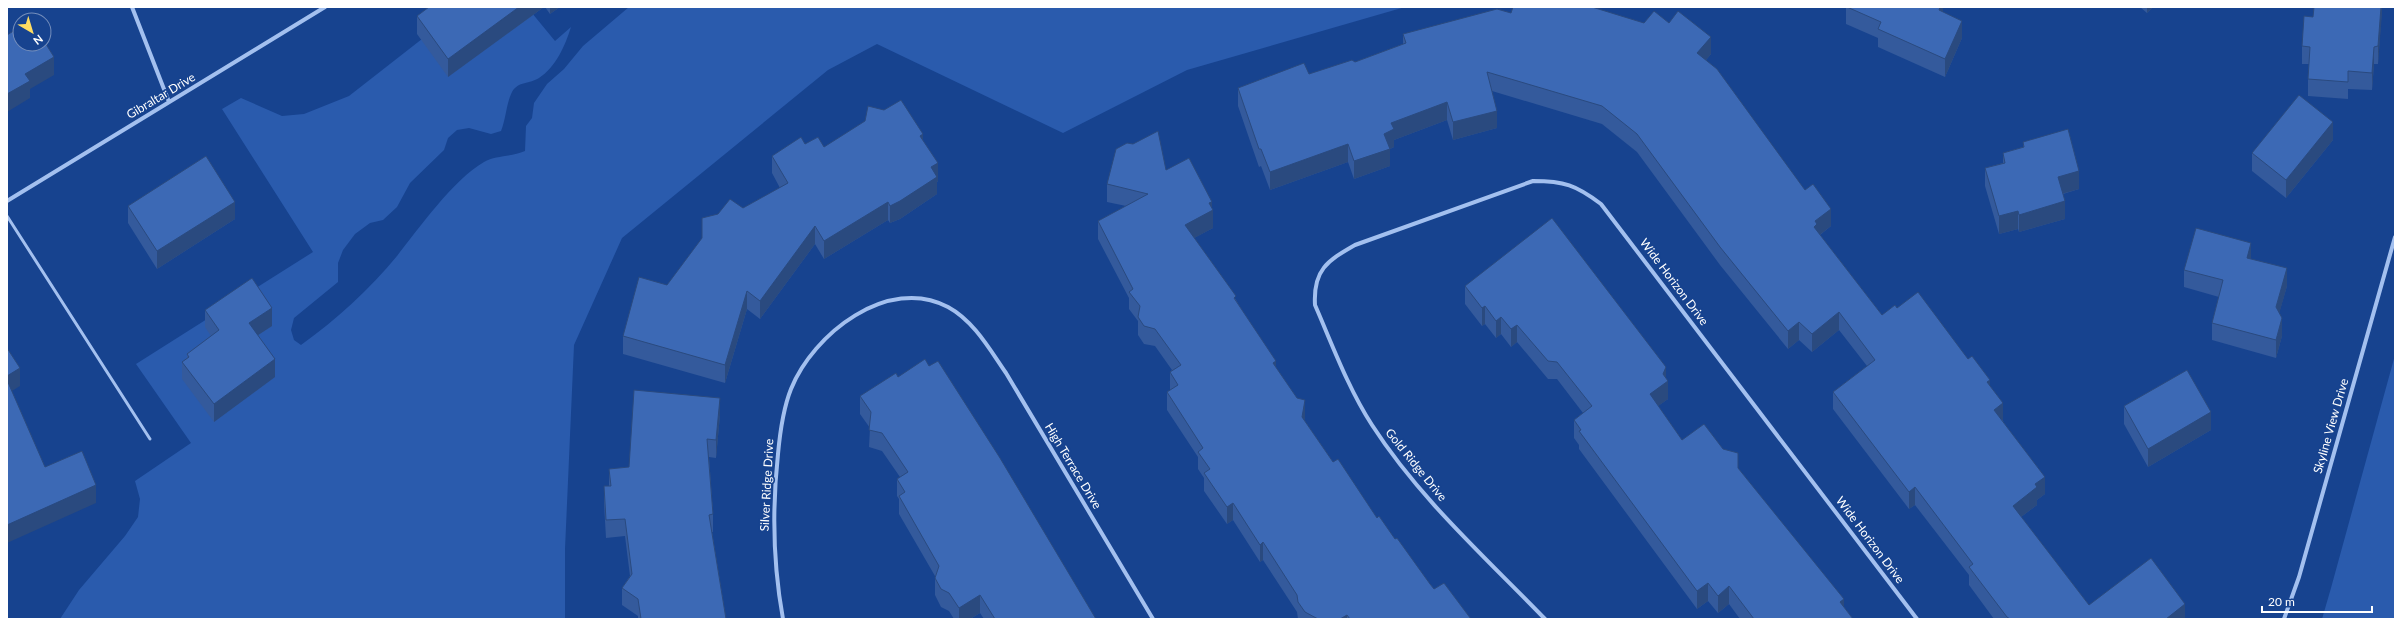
<svg xmlns="http://www.w3.org/2000/svg" width="2402" height="626" font-family="Lato,sans-serif">
<style>
.green{fill:#2a5bad}
.lines{fill:none;stroke-linecap:round;stroke-linejoin:round}
.service{stroke:#a3c0ef;stroke-width:3}
.minor{stroke:#a3c0ef;stroke-width:4}
.wall{fill:#345a9c}
.shaded-wall{fill:#2a4a7f}
.building{fill:#3c69b5;stroke:#2a4a7f}
.labels{text-anchor:middle;stroke-width:3.5;stroke-linejoin:round;paint-order:stroke}
.street-label{font-size:12px;fill:#fff;stroke:#17438f}
</style>
<rect width="100%" height="100%" fill="#17438f"/>
<path class="green" d="M 527,7 L 555,41 L 571,27 C 565,46 556,67 539,78 C 530,84 518,81 512,92 C 506,104 506,119 501,131 L 491,134 L 469,128 L 457,130 L 448,138 L 444,150 L 410,183 L 397,207 L 383,220 L 370,223 L 355,234 L 343,250 L 338,263 L 338,282 L 294,318 L 291,330 L 294,340 L 301,345 C 336,320 370,289 397,256 C 420,227 453,180 484,162 C 496,155 512,157 525,151 L 526,126 L 532,118 L 534,103 L 547,84 L 564,69 L 583,46 L 629,7 L 1405,7 L 1187,70 L 1063,133 L 877,44 L 828,70 L 622,238 L 574,345 L 565,549 L 565,619 L 60,619 L 79,590 L 125,536 L 138,517 L 140,499 L 135,481 L 191,443 L 136,364 L 313,252 L 222,109 L 241,98 L 282,116 L 304,114 L 349,96 L 445,21 Z
M 2395,355 L 2395,619 L 2322,619 L 2331,588 Z"/>
<g class="lines">
<path class="service" d="M 7,216 L 150,439"/>
<path class="minor" d="M 132,7 L 169,102
M 7,201 L 325,7
M 783,619 C 773,564 772,509 778,454 C 780,432 783,409 791,389 C 813,334 888,275 948,307 C 974,321 990,350 1006,373 L 1153,619
M 1545,619 C 1485,557 1419,498 1372,425 C 1348,388 1332,344 1315,305 C 1313,270 1327,261 1355,245 L 1533,181 C 1564,181 1576,185 1601,204 L 1917,619
M 2284,619 L 2299,577 L 2395,237"/>
</g>
<path class="wall" d="M 429,7 L 544,7 L 448,77 L 417,34 L 417,16 Z
M 545,7 L 560,7 L 550,14 Z
M 1846,7 L 1943,7 L 1943,12 L 1962,38 L 1945,77 L 1878,47 L 1878,38 L 1846,24 Z
M 2140,7 L 2153,7 L 2147,13 Z
M 2382,7 L 2378,64 L 2374,64 L 2372,90 L 2348,89 L 2348,99 L 2308,96 L 2308,79 L 2309,64 L 2302,64 L 2302,46 L 2313,17 Z
M 1511,13 L 1711,54 L 1706,60 L 1831,226 L 1820,235 L 1882,315 L 1897,308 L 1968,359 L 1990,386 L 2003,420 L 2003,421 L 2045,494 L 2037,500 L 2037,505 L 2021,517 L 2089,605 L 2185,619 L 1994,619 L 1969,585 L 1969,575 L 1915,505 L 1909,509 L 1833,409 L 1833,392 L 1867,366 L 1839,330 L 1812,352 L 1799,340 L 1788,349 L 1720,265 L 1637,152 L 1602,124 L 1492,91 L 1497,128 L 1453,140 L 1447,120 L 1394,140 L 1394,147 L 1390,149 L 1390,166 L 1354,179 L 1348,162 L 1270,190 L 1261,166 L 1259,167 L 1238,106 L 1238,88 L 1309,74 L 1355,62 L 1403,44 L 1403,34 Z
M 2333,140 L 2286,198 L 2252,171 L 2252,153 Z
M 923,141 L 938,181 L 937,182 L 937,194 L 900,219 L 890,223 L 888,220 L 824,259 L 815,244 L 760,319 L 747,309 L 725,383 L 623,354 L 623,336 L 667,285 L 743,208 L 780,188 L 772,173 L 772,156 L 805,144 L 824,147 Z
M 2023,142 L 2079,189 L 2063,194 L 2065,219 L 2019,232 L 2018,229 L 1999,234 L 1985,186 L 1985,168 L 2003,163 L 2003,153 L 2023,147 Z
M 1166,170 L 1212,209 L 1213,228 L 1194,238 L 1236,300 L 1305,418 L 1304,420 L 1333,462 L 1377,518 L 1395,539 L 1430,584 L 1434,589 L 1471,619 L 1298,619 L 1297,612 L 1263,560 L 1260,562 L 1233,520 L 1227,524 L 1204,491 L 1204,478 L 1198,469 L 1198,457 L 1167,410 L 1167,392 L 1170,390 L 1170,372 L 1172,370 L 1155,346 L 1144,344 L 1138,335 L 1138,321 L 1129,309 L 1129,298 L 1098,239 L 1098,221 L 1126,206 L 1107,202 L 1107,184 Z
M 128,206 L 235,219 L 157,269 L 128,223 Z
M 2251,259 L 2287,286 L 2279,313 L 2282,336 L 2276,358 L 2212,340 L 2212,323 L 2219,297 L 2184,287 L 2184,270 Z
M 1465,286 L 1666,378 L 1668,399 L 1658,406 L 1682,440 L 1723,449 L 1738,468 L 1853,619 L 1740,619 L 1729,604 L 1718,613 L 1708,601 L 1697,609 L 1579,449 L 1579,445 L 1574,438 L 1574,420 L 1583,413 L 1557,379 L 1548,379 L 1517,342 L 1511,347 L 1501,334 L 1496,338 L 1485,324 L 1482,326 L 1465,304 Z
M 205,310 L 272,326 L 258,335 L 275,377 L 214,422 L 182,379 L 182,362 L 187,358 L 187,354 L 211,336 L 205,327 Z
M 860,396 L 1096,619 L 984,619 L 980,613 L 970,619 L 954,619 L 949,611 L 941,607 L 935,595 L 935,576 L 899,514 L 899,499 L 897,496 L 897,479 L 900,477 L 882,451 L 869,447 L 870,428 L 860,414 Z
M 2124,406 L 2211,430 L 2148,467 L 2124,424 Z
M 720,415 L 716,458 L 709,457 L 713,514 L 713,532 L 712,532 L 726,619 L 638,619 L 638,616 L 622,605 L 622,588 L 630,576 L 625,536 L 606,538 L 604,504 L 604,486 L 609,486 L 609,469 L 629,467 Z"/>
<path class="shaded-wall" d="M 519,7 L 544,7 L 448,77 L 448,59 Z
M 550,7 L 560,7 L 550,14 Z
M 1940,7 L 1943,7 L 1943,19 L 1939,10 Z
M 2147,7 L 2153,7 L 2147,13 Z
M 2381,7 L 2382,7 L 2382,14 L 2378,64 L 2378,46 Z
M 1962,21 L 1962,38 L 1945,77 L 1945,59 Z
M 1711,37 L 1711,54 L 1697,71 L 1697,53 Z
M 2374,47 L 2374,64 L 2372,90 L 2372,73 Z
M 54,57 L 54,75 L 30,89 L 30,98 L 7,112 L 7,94 L 25,74 Z
M 1447,102 L 1447,120 L 1394,140 L 1394,147 L 1390,149 L 1390,166 L 1354,179 L 1354,161 L 1391,123 Z
M 1497,111 L 1497,128 L 1453,140 L 1453,122 Z
M 2333,122 L 2333,140 L 2286,198 L 2286,180 Z
M 923,134 L 923,152 L 920,136 Z
M 1348,144 L 1348,162 L 1270,190 L 1270,172 Z
M 938,163 L 938,181 L 937,182 L 937,194 L 900,219 L 890,223 L 890,206 L 931,167 Z
M 2079,171 L 2079,189 L 2058,195 L 2058,177 Z
M 2065,201 L 2065,219 L 2019,232 L 2019,215 Z
M 235,202 L 235,219 L 157,269 L 157,251 Z
M 888,202 L 888,220 L 824,259 L 824,241 Z
M 1212,202 L 1212,211 L 1213,210 L 1213,228 L 1185,243 L 1185,225 L 1209,203 Z
M 1831,209 L 1831,226 L 1817,237 L 1814,227 L 1815,221 Z
M 2018,211 L 2018,229 L 1999,234 L 1999,216 Z
M 815,226 L 815,244 L 760,319 L 760,301 Z
M 2251,243 L 2251,261 L 2247,258 Z
M 2287,268 L 2287,286 L 2276,325 L 2276,307 Z
M 747,291 L 747,309 L 725,383 L 725,365 Z
M 1485,306 L 1485,324 L 1482,326 L 1482,308 Z
M 272,308 L 272,326 L 249,341 L 249,323 Z
M 1839,312 L 1839,330 L 1812,352 L 1812,334 Z
M 1501,317 L 1501,334 L 1496,338 L 1496,321 Z
M 2282,318 L 2282,336 L 2276,358 L 2276,340 Z
M 1799,322 L 1799,340 L 1788,349 L 1788,331 Z
M 1517,325 L 1517,342 L 1511,347 L 1511,329 Z
M 275,359 L 275,377 L 214,422 L 214,404 Z
M 1276,361 L 1276,379 L 1273,363 Z
M 1666,367 L 1666,383 L 1668,381 L 1668,399 L 1650,412 L 1650,394 L 1663,374 Z
M 20,368 L 20,386 L 7,394 L 7,376 Z
M 1990,380 L 1990,398 L 1987,382 Z
M 720,398 L 720,415 L 716,458 L 716,440 Z
M 1305,400 L 1305,418 L 1302,434 L 1302,417 Z
M 2003,403 L 2003,420 L 1994,427 L 1994,410 Z
M 2211,412 L 2211,430 L 2148,467 L 2148,449 Z
M 2045,477 L 2045,494 L 2037,500 L 2037,505 L 2013,523 L 2013,506 L 2035,484 Z
M 96,485 L 96,503 L 7,543 L 7,525 Z
M 1915,487 L 1915,505 L 1909,509 L 1909,492 Z
M 1233,503 L 1233,520 L 1227,524 L 1227,507 Z
M 1263,542 L 1263,560 L 1260,562 L 1260,545 Z
M 1708,583 L 1708,601 L 1697,609 L 1697,591 Z
M 1729,586 L 1729,604 L 1718,613 L 1718,596 Z
M 980,595 L 980,613 L 970,619 L 959,619 L 959,608 Z
M 1844,599 L 1844,616 L 1840,602 Z
M 2185,604 L 2185,619 L 2166,619 Z
M 1347,615 L 1347,619 L 1340,619 Z"/>
<path class="building" d="M 429,7 L 519,7 L 448,59 L 417,16 Z
M 1513,7 L 1592,7 L 1644,23 L 1654,11 L 1669,23 L 1678,11 L 1711,37 L 1697,53 L 1717,69 L 1805,190 L 1813,184 L 1831,209 L 1815,221 L 1817,224 L 1814,227 L 1882,315 L 1895,305 L 1897,308 L 1918,292 L 1968,359 L 1972,356 L 1990,380 L 1987,382 L 2003,403 L 1994,410 L 2045,477 L 2035,484 L 2037,487 L 2013,506 L 2089,605 L 2151,558 L 2185,604 L 2166,619 L 2010,619 L 2007,617 L 1969,567 L 1973,564 L 1915,487 L 1909,492 L 1833,392 L 1875,360 L 1839,312 L 1812,334 L 1799,322 L 1788,331 L 1720,247 L 1637,134 L 1602,106 L 1487,72 L 1497,111 L 1453,122 L 1447,102 L 1391,123 L 1394,129 L 1384,134 L 1390,149 L 1354,161 L 1348,144 L 1270,172 L 1261,149 L 1259,149 L 1238,88 L 1304,63 L 1309,74 L 1352,60 L 1355,62 L 1406,43 L 1403,34 L 1497,9 L 1511,13 Z
M 1847,7 L 1940,7 L 1939,10 L 1962,21 L 1945,59 L 1878,29 L 1881,22 Z
M 2314,7 L 2381,7 L 2378,46 L 2374,47 L 2372,73 L 2348,71 L 2348,82 L 2308,79 L 2310,47 L 2302,46 L 2304,16 L 2313,17 Z
M 20,27 L 20,44 L 44,44 L 44,41 L 54,57 L 25,74 L 30,81 L 7,94 L 7,35 Z
M 2299,95 L 2333,122 L 2286,180 L 2252,153 Z
M 901,100 L 923,134 L 920,136 L 938,163 L 931,167 L 937,177 L 900,201 L 890,206 L 888,202 L 824,241 L 815,226 L 760,301 L 747,291 L 725,365 L 623,336 L 639,277 L 667,285 L 702,238 L 702,218 L 718,214 L 730,199 L 743,208 L 788,183 L 772,156 L 801,137 L 805,144 L 818,137 L 824,147 L 865,121 L 868,106 L 884,110 Z
M 2068,129 L 2079,171 L 2058,177 L 2065,201 L 2019,215 L 2018,211 L 1999,216 L 1985,168 L 2005,163 L 2003,153 L 2024,147 L 2023,142 Z
M 1158,131 L 1166,170 L 1189,158 L 1212,202 L 1209,203 L 1213,210 L 1185,225 L 1236,296 L 1234,298 L 1276,361 L 1273,363 L 1297,398 L 1305,400 L 1302,417 L 1333,462 L 1338,459 L 1377,518 L 1379,516 L 1395,539 L 1397,538 L 1430,584 L 1434,589 L 1444,583 L 1471,619 L 1350,619 L 1347,615 L 1340,619 L 1318,619 L 1305,612 L 1298,602 L 1297,595 L 1263,542 L 1260,545 L 1233,503 L 1227,507 L 1204,473 L 1210,469 L 1198,452 L 1203,448 L 1167,392 L 1178,385 L 1170,372 L 1181,365 L 1155,329 L 1144,326 L 1138,317 L 1140,306 L 1129,292 L 1133,289 L 1098,221 L 1148,194 L 1107,184 L 1116,149 L 1127,143 L 1133,144 Z
M 206,156 L 235,202 L 157,251 L 128,206 Z
M 1552,218 L 1666,367 L 1663,374 L 1668,381 L 1650,394 L 1682,440 L 1704,424 L 1723,449 L 1738,453 L 1738,468 L 1844,599 L 1840,602 L 1853,619 L 1754,619 L 1729,586 L 1718,596 L 1708,583 L 1697,591 L 1579,431 L 1581,430 L 1574,420 L 1592,406 L 1557,362 L 1548,361 L 1517,325 L 1511,329 L 1501,317 L 1496,321 L 1485,306 L 1482,308 L 1465,286 Z
M 2196,228 L 2251,243 L 2247,258 L 2287,268 L 2276,307 L 2282,318 L 2276,340 L 2212,323 L 2223,280 L 2184,270 Z
M 252,278 L 272,308 L 249,323 L 275,359 L 214,404 L 182,362 L 189,357 L 187,354 L 219,330 L 205,310 Z
M 7,348 L 20,368 L 7,376 Z
M 925,359 L 929,366 L 938,361 L 1000,458 L 1096,619 L 995,619 L 980,595 L 959,608 L 949,593 L 941,589 L 935,578 L 939,566 L 899,496 L 905,492 L 897,479 L 908,472 L 882,433 L 869,430 L 871,412 L 860,396 L 896,373 L 898,377 Z
M 2187,370 L 2211,412 L 2148,449 L 2124,406 Z
M 7,380 L 45,467 L 82,451 L 96,485 L 7,525 Z
M 634,390 L 720,398 L 716,440 L 707,439 L 713,514 L 709,515 L 726,619 L 641,619 L 638,599 L 622,588 L 632,574 L 625,519 L 606,520 L 604,486 L 611,486 L 609,469 L 629,467 Z"/>
<g class="labels">
<g class="street-label">
<text transform="translate(161 96) rotate(-31)" y="4">Gibraltar Drive</text>
<text transform="translate(1674 282) rotate(53)" y="4">Wide Horizon Drive</text>
<text transform="translate(2331 426) rotate(-74)" y="4">Skyline View Drive</text>
<text transform="translate(1416 465) rotate(51)" y="4">Gold Ridge Drive</text>
<text transform="translate(1073 466) rotate(59)" y="4">High Terrace Drive</text>
<text transform="translate(767 485) rotate(-87)" y="4">Silver Ridge Drive</text>
<text transform="translate(1870 540) rotate(53)" y="4">Wide Horizon Drive</text>
</g>
</g>
<rect width="2402" height="626" fill="none" stroke="#ffffff" stroke-width="16"/>
<g transform="translate(32 32) rotate(142)"><circle r="19" fill="#17438f" stroke="#748ebc"/>
<path d="M0-3L7 15L0 10L-7 15Z" fill="#ffdd62"/>
<text y="-6" font-size="11" font-weight="bold" text-anchor="middle" fill="#ffffff">N</text>
</g>
<path d="M2262 606v6h110v-6" fill="none" stroke="#ffffff" stroke-width="2"/>
<text x="2268" y="606" font-size="12" fill="#ffffff" stroke="#17438f" stroke-width="3" paint-order="stroke">20 m</text>
</svg>
